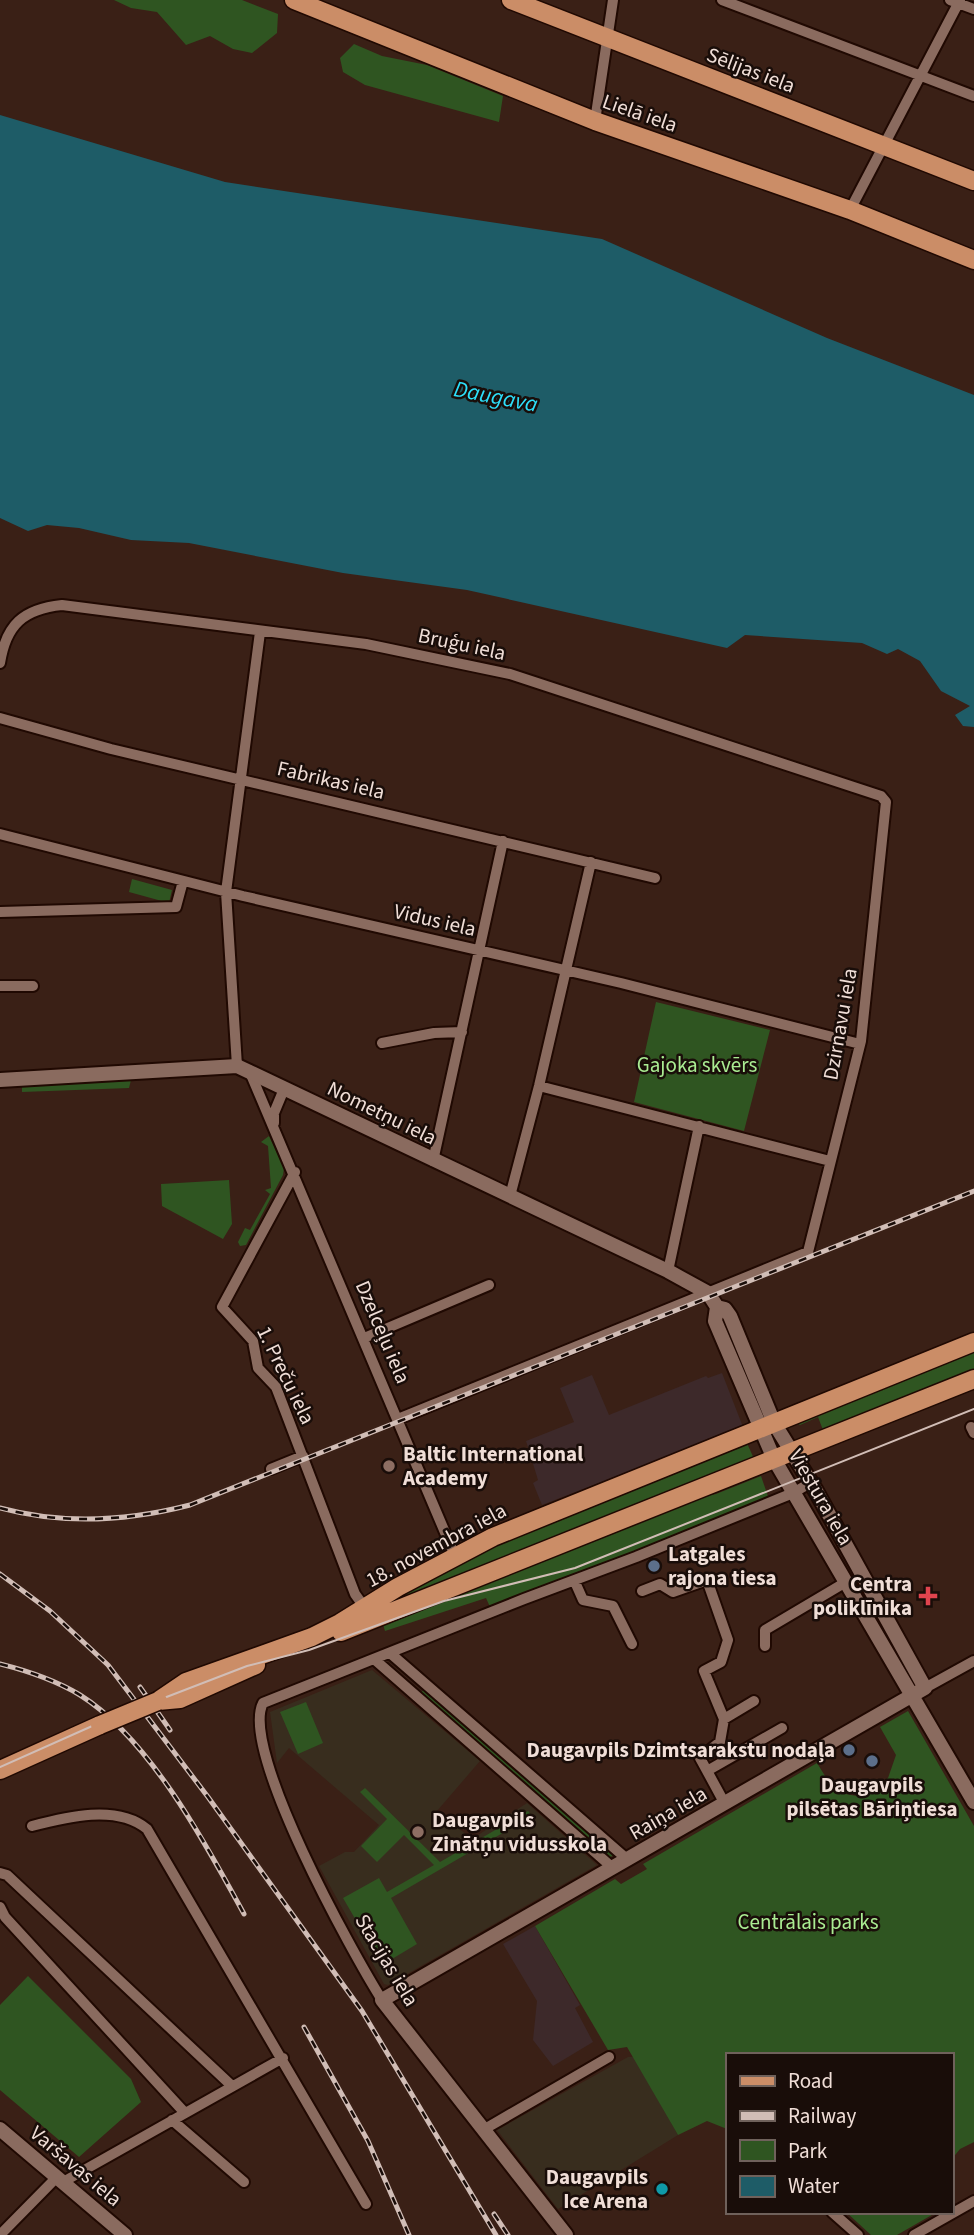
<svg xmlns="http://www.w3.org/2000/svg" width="974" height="2235" font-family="'Source Sans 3',sans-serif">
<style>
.commercial{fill:#3d292a}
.education{fill:#382d1e}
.green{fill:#2f5521}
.water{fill:#1e5c67}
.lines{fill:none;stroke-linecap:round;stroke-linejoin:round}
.minor-casing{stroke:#200902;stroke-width:14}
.tertiary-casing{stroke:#200902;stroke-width:18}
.primary-casing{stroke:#200902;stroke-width:21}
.minor{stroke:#8a6b5f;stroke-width:10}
.tertiary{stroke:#8a6b5f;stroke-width:14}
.primary{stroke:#cb8d67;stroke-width:18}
.tram{stroke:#d1bdb6;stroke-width:2}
.rail-casing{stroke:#d1bdb6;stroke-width:5}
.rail{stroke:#190d09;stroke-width:2.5;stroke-dasharray:8;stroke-linecap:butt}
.primary-bridge-casing{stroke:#200902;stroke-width:21;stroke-linecap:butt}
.primary-bridge{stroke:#cb8d67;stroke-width:18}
.education-dot{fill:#8d6e63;stroke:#190d09;stroke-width:2.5}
.service-dot{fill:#5c6f8a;stroke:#190d09;stroke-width:2.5}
.health-dot{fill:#e0444e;stroke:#190d09;stroke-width:2.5}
.culture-dot{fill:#0f9aa8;stroke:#190d09;stroke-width:2.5}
.labels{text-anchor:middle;stroke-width:5;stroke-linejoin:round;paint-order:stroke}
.street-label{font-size:21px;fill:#f0ded7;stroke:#190d09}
.park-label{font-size:21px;fill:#aaec92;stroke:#190d09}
.poi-label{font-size:21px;font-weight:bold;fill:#f0ded7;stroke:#190d09;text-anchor:start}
.water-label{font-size:23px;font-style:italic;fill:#2ddef9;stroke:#190d09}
</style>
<rect width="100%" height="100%" fill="#3a2016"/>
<path class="commercial" d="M 722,1373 L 743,1427 L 542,1505 L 533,1483 L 538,1480 L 526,1441 L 574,1422 L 560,1388 L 592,1375 L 609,1415 L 706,1376 L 708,1378 Z
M 535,1926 L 580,2005 L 575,2008 L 593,2042 L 553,2066 L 533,2040 L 537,2001 L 503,1944 Z"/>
<path class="education" d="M 372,1670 L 480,1761 L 437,1811 L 472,1839 L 527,1803 L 597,1865 L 388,1985 L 384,1984 L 319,1866 L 345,1852 L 354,1852 L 379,1825 L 289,1748 L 277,1763 L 270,1712 Z
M 628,2057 L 634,2057 L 678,2135 L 558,2209 L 497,2130 Z"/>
<path class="green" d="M 114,0 L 242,0 L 278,14 L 277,33 L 252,53 L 233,49 L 210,36 L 186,45 L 157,12 L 131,8 Z
M 354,44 L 382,56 L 427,65 L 503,96 L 499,122 L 365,85 L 343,72 L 340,58 Z
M 132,879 L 172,890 L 169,903 L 129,892 Z
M 656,1002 L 770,1030 L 744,1131 L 634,1102 Z
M 131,1080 L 129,1088 L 22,1092 L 22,1087 Z
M 269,1136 L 284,1168 L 283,1175 L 246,1245 L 240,1246 L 238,1242 L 245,1228 L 250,1230 L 270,1194 L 265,1190 L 271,1188 L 268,1146 L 261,1142 Z
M 229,1180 L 232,1224 L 223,1239 L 162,1206 L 161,1184 Z
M 974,1348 L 974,1372 L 806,1437 L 823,1430 L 818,1417 L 800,1425 L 793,1421 Z
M 746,1441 L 755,1461 L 389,1606 L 376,1608 L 471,1554 Z
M 761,1476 L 769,1499 L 490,1607 L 486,1598 L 385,1631 L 382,1621 L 692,1499 L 716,1494 Z
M 424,1689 L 615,1854 L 609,1858 L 420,1694 Z
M 306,1702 L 323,1743 L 298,1754 L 280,1712 Z
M 908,1711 L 974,1826 L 974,2142 L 960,2149 L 951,2160 L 951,2055 L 727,2055 L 727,2129 L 707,2121 L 678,2135 L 627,2047 L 608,2050 L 535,1926 L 615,1879 L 621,1884 L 647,1869 L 643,1864 L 817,1763 L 835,1792 L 857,1796 L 888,1778 L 896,1755 L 880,1727 Z
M 365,1788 L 440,1862 L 528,1811 L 532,1816 L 391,1898 L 417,1944 L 382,1965 L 343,1898 L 379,1878 L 387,1892 L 434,1865 L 404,1835 L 377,1862 L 361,1846 L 387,1819 L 360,1792 Z
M 28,1976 L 131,2079 L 141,2102 L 79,2157 L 0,2090 L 0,2005 Z
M 846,2212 L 937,2212 L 897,2235 L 871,2235 Z"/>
<path class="water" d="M 0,115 L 225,182 L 602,239 L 827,338 L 974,395 L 974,727 L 963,726 L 955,715 L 970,706 L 941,691 L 920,661 L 898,649 L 887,654 L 862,643 L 745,635 L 727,648 L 467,590 L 343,573 L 189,543 L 131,540 L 79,528 L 47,525 L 28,531 L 0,518 Z"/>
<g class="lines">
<g class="minor-casing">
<path id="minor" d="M 722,0 L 974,96
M 950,0 L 974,9
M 595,121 L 613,0
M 850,210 L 960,0
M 0,663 C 6,625 23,609 62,605 L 366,644 L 510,674 L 881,796 L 886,802 L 861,1041 L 808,1252 L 398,1419
M 0,718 L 111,749 L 655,878
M 0,834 L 243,896 L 621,983 L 860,1044
M 0,912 L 176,907 L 183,881
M 0,986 L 33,986
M 382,1043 L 434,1033 L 462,1032
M 237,1066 L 226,892 L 260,632
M 249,1070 L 455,1556
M 539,1086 L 830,1161
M 274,1123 L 274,1113 L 284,1089
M 433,1161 L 503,841
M 295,1172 L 222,1307 L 253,1341 L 258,1368 L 276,1387 L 355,1594 L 365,1608
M 510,1196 L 539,1086 L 591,862
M 668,1271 L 699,1126
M 364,1338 L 489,1285
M 971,1427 L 974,1433
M 271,1469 L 303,1456
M 575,1582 L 583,1600 L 613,1606 L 632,1644
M 642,1591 L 660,1584 L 673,1592 L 707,1580 L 728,1640 L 721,1662 L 704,1671 L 724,1719 L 720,1742 L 700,1758 L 725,1804
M 765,1646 L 765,1630 L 846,1582
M 390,1653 L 628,1860
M 374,1659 L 613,1868
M 925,1688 L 974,1661
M 724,1719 L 754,1701
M 707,1771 L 782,1728
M 32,1826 C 66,1817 117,1804 147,1829 L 366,2204
M 0,1873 L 7,1875 L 232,2086
M 0,1907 L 5,1917 L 185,2113
M 382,2000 C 353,1954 239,1749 263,1703 L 524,1599 L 636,1557 L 793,1493 L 810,1483
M 172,2120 L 244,2182
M 483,2130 L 609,2057
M 63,2182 L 283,2058
M 832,2212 L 858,2235
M 0,2235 L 57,2177
M 914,2235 L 974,2201"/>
</g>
<g class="tertiary-casing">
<path id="tertiary" d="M 0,1080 L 237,1066 L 668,1271 L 708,1293 L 717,1307 L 715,1321 L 774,1459 L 974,1802
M 0,2129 L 125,2235
M 566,2235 L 382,2000 L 925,1688 L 816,1491 L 774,1423 L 730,1316 L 725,1309 L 717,1307"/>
</g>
<g class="primary-casing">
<path id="primary" d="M 294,0 L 595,121 L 850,210 L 974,260
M 511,0 L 974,181
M 341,1632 L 974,1379
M 158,1701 L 186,1682 L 312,1637 L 340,1623 L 398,1587 L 493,1537 L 974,1342
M 158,1701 L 180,1699 L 256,1665
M 0,1770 L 100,1725"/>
</g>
<use href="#minor" class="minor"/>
<use href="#tertiary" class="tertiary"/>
<use href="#primary" class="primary"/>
<path class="tram" d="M 0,1767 L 99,1723 L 247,1666 L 309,1650 L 444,1601 L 575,1568 L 974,1409"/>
<g class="rail-casing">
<path id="rail" d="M 0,1508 C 63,1525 128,1521 190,1505 L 974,1191
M 0,1574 L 50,1611 L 108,1665 L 208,1797 L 362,2011 L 496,2235
M 0,1664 C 28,1671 55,1680 80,1695 C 149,1738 206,1844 244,1914
M 140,1687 L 170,1730
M 304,2027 L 368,2141 L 409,2235
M 494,2214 L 508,2235"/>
</g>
<use href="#rail" class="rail"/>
<g class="primary-bridge-casing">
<path id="primary-bridge" d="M 100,1725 L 158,1701"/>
</g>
<use href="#primary-bridge" class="primary-bridge"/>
</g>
<g class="education-dot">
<circle cx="389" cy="1466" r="7"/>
<circle cx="418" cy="1832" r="7"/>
</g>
<g class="service-dot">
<circle cx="654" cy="1566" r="7"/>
<circle cx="849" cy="1750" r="7"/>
<circle cx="872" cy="1761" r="7"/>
</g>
<path class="health-dot" d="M924.5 1585.5h7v7h7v7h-7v7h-7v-7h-7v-7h7z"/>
<circle class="culture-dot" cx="662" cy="2189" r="7"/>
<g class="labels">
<g class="street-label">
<text transform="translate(751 70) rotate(21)" y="7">Sēlijas iela</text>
<text transform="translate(640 113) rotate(19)" y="7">Lielā iela</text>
<text transform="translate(462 644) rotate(12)" y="7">Bruģu iela</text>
<text transform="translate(331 780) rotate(13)" y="7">Fabrikas iela</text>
<text transform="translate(435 920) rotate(13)" y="7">Vidus iela</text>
<text transform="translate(840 1024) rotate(-80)" y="7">Dzirnavu iela</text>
<text transform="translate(382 1113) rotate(26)" y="7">Nometņu iela</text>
<text transform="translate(383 1332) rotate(67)" y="7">Dzelceļu iela</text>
<text transform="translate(286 1375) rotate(64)" y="7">1. Preču iela</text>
<text transform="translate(821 1497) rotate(60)" y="7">Viestura iela</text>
<text transform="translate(436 1545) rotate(-28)" y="7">18. novembra iela</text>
<text transform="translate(668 1813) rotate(-30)" y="7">Raiņa iela</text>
<text transform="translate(387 1960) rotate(59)" y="7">Stacijas iela</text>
<text transform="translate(76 2166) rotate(40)" y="7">Varšavas iela</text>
</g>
<g class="park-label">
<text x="697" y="1072">Gajoka skvērs</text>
<text x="808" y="1929">Centrālais parks</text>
</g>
<g class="poi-label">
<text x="403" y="1461">Baltic International<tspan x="403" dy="24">Academy</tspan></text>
<text x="668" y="1561">Latgales<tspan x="668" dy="24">rajona tiesa</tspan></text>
<text x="912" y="1591" text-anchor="end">Centra<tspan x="912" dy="24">poliklīnika</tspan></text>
<text x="835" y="1757" text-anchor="end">Daugavpils Dzimtsarakstu nodaļa</text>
<text x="872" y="1792" text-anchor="middle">Daugavpils<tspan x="872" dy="24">pilsētas Bāriņtiesa</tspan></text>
<text x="432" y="1827">Daugavpils<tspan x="432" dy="24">Zinātņu vidusskola</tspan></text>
<text x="648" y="2184" text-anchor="end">Daugavpils<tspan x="648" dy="24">Ice Arena</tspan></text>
</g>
<g class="water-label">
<text transform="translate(496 396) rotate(11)" y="8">Daugava</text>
</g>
</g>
<rect x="726" y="2053" width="228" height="161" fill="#190d09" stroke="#6f615b" stroke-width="2"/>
<rect x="740" y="2076" width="35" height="10" fill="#cb8d67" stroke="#6f615b" stroke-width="2"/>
<text x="788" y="2088" font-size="21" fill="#f0ded7">Road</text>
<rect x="740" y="2111" width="35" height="10" fill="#d1bdb6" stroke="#6f615b" stroke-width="2"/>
<text x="788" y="2123" font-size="21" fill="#f0ded7">Railway</text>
<rect x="740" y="2140" width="35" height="21" fill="#2f5521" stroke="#6f615b" stroke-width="2"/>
<text x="788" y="2158" font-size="21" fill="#f0ded7">Park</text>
<rect x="740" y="2176" width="35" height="21" fill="#1e5c67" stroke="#6f615b" stroke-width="2"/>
<text x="788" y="2193" font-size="21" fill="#f0ded7">Water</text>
</svg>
